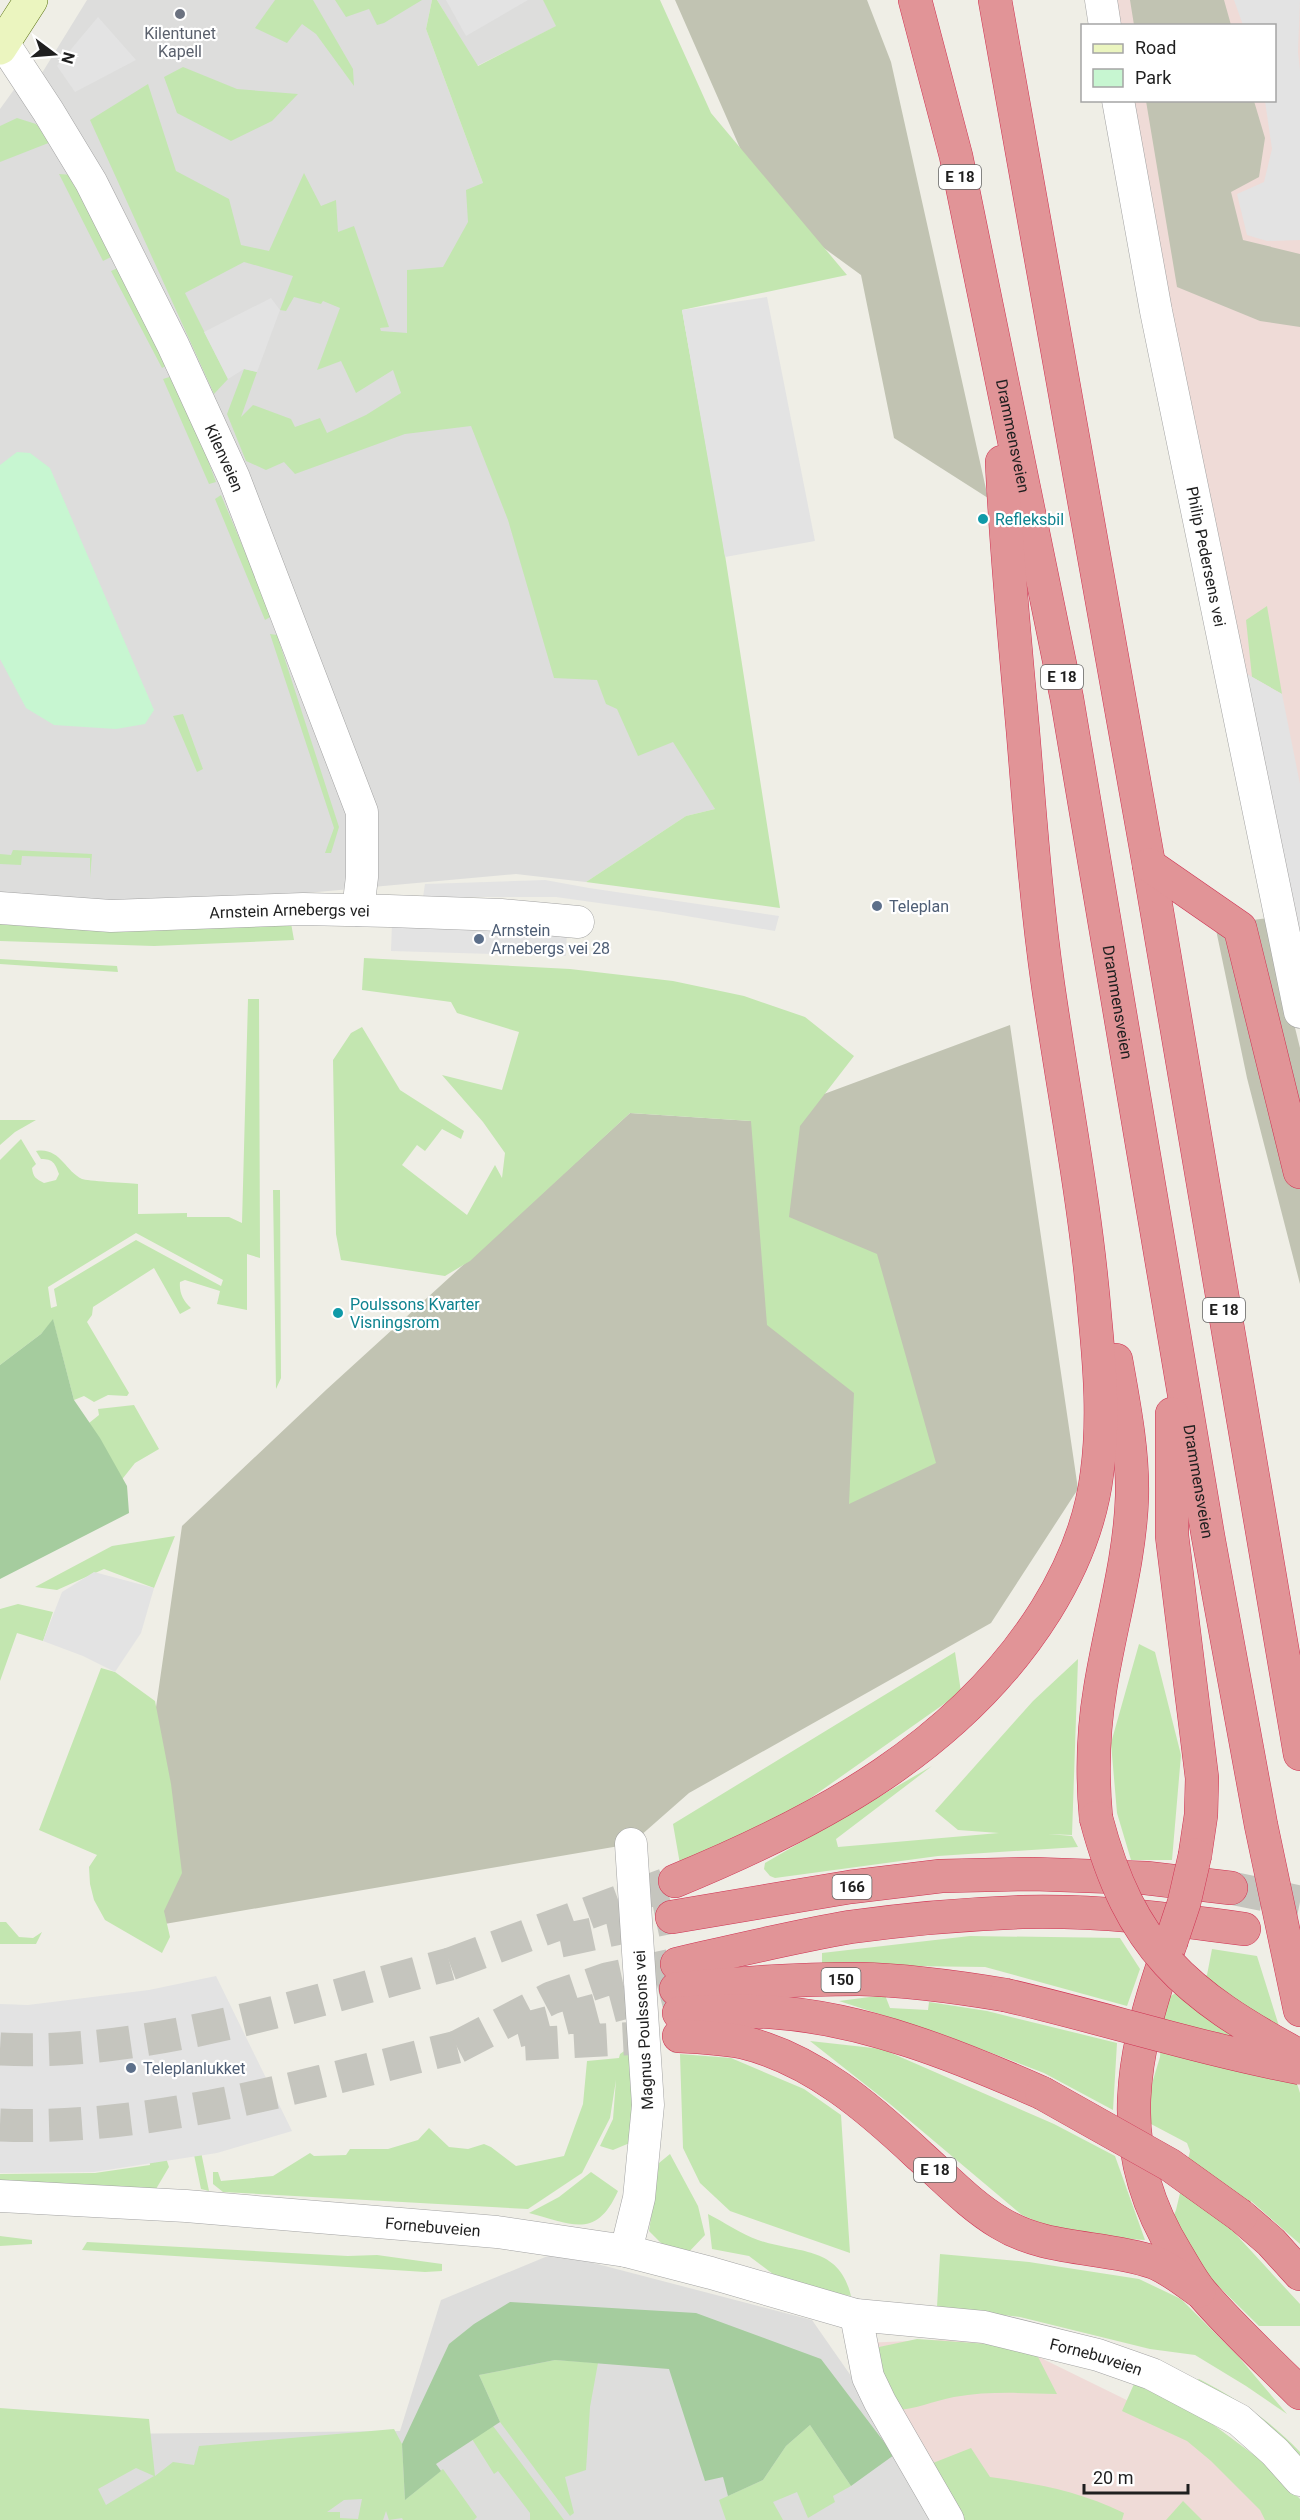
<svg xmlns="http://www.w3.org/2000/svg" width="1300" height="2520" font-family="Roboto,sans-serif">
<style>
.residential{fill:#dddddc}
.commercial{fill:#efdbd7}
.construction{fill:#c1c3b2}
.grass{fill:#c3e6b0;fill-rule:evenodd}
.forest{fill:#a5cc9e}
.park{fill:#c7f6d1}
.parking{fill:#e3e3e3}
.lines{fill:none;stroke-linecap:round;stroke-linejoin:round}
.primary-tunnel{stroke:#c5c5be;stroke-width:33;stroke-dasharray:33 16;stroke-linecap:butt}
.highway-tunnel{stroke:#c5c5be;stroke-width:33;stroke-dasharray:33 16;stroke-linecap:butt}
.street-casing{stroke:#a3a3a3;stroke-width:33}
.secondary-casing{stroke:#57700d;stroke-width:34}
.highway-casing{stroke:#cf3252;stroke-width:34}
.street{stroke:#fff;stroke-width:32}
.secondary{stroke:#ebf5bf;stroke-width:33}
.highway{stroke:#e19497;stroke-width:33}
.highway-bridge-casing{stroke:#cf3252;stroke-width:34;stroke-linecap:butt}
.highway-bridge{stroke:#e19497;stroke-width:33}
.worship-dot{fill:#6b7280;stroke:#fff;stroke-width:2}
.culture-dot{fill:#0f9aa8;stroke:#fff;stroke-width:2}
.service-dot{fill:#5c6f8a;stroke:#fff;stroke-width:2}
.labels{text-anchor:middle;stroke-width:4.5;stroke-linejoin:round;paint-order:stroke}
.shield{fill:#fff;stroke:#626262;stroke-width:1.5}
.shield-label{font-size:15px;font-weight:bold;fill:#1f1f1f}
.worship-label{font-size:16px;fill:#5b616d;stroke:#fff}
.street-label{font-size:16px;fill:#1f1f1f;stroke:#fff}
.culture-label{font-size:16px;fill:#0d838f;stroke:#fff;text-anchor:start}
.service-label{font-size:16px;fill:#4e5e75;stroke:#fff;text-anchor:start}
</style>
<rect width="100%" height="100%" fill="#efeee6"/>
<path class="residential" d="M 87,0 L 432,0 L 426,29 L 715,809 L 686,816 L 586,882 L 516,874 L 152,907 L 0,892 L 0,109 L 21,80 L 42,73 Z
M 437,0 L 575,0 L 557,26 L 477,66 Z
M 555,2253 L 812,2320 L 888,2429 L 938,2520 L 0,2520 L 0,2435 L 400,2431 L 441,2300 Z"/>
<path class="commercial" d="M 1093,0 L 1300,0 L 1300,992 L 1114,101 L 1274,100 L 1274,26 L 1099,25 Z
M 998,2337 L 1147,2410 L 1297,2520 L 959,2520 L 864,2343 Z"/>
<path class="construction" d="M 675,0 L 867,0 L 891,62 L 988,498 L 894,438 L 861,275 L 765,205 Z
M 1130,0 L 1224,0 L 1231,25 L 1134,25 Z
M 1146,101 L 1254,101 L 1265,138 L 1259,177 L 1231,192 L 1243,240 L 1300,254 L 1300,327 L 1260,321 L 1177,287 Z
M 1268,918 L 1300,1048 L 1300,1284 L 1247,1078 L 1215,925 Z
M 1010,1025 L 1078,1489 L 991,1623 L 689,1793 L 631,1844 L 124,1931 L 182,1526 L 326,1390 L 630,1113 L 751,1121 Z"/>
<path class="grass" d="M 275,0 L 313,0 L 353,69 L 354,86 L 316,34 L 302,24 L 287,43 L 255,28 Z
M 335,0 L 422,0 L 384,23 L 377,25 L 369,9 L 346,17 Z
M 432,0 L 437,0 L 478,66 L 556,26 L 543,0 L 660,0 L 711,113 L 847,275 L 682,310 L 720,523 L 780,908 L 586,882 L 686,816 L 715,809 L 673,742 L 638,756 L 617,709 L 606,704 L 597,680 L 554,678 L 508,520 L 471,426 L 405,434 L 295,474 L 284,462 L 266,470 L 246,461 L 227,414 L 244,369 L 257,372 L 241,417 L 253,405 L 291,419 L 295,427 L 320,418 L 327,433 L 366,415 L 401,393 L 393,370 L 356,393 L 341,361 L 317,370 L 340,308 L 323,301 L 321,304 L 294,297 L 286,311 L 280,310 L 293,276 L 244,262 L 185,293 L 228,379 L 214,394 L 90,120 L 148,84 L 176,171 L 229,199 L 241,245 L 269,251 L 304,173 L 321,206 L 336,200 L 338,232 L 354,226 L 389,327 L 380,328 L 381,331 L 407,333 L 407,270 L 443,267 L 468,222 L 466,190 L 483,183 L 426,29 Z
M 183,67 L 237,89 L 298,94 L 272,121 L 231,141 L 177,113 L 164,77 Z
M 17,118 L 36,124 L 51,142 L 0,162 L 0,126 Z
M 59,174 L 73,175 L 117,254 L 103,261 Z
M 122,266 L 171,363 L 162,368 L 111,271 Z
M 176,375 L 216,482 L 209,484 L 163,379 Z
M 221,495 L 272,616 L 265,620 L 215,499 Z
M 1267,606 L 1282,694 L 1252,677 L 1246,620 Z
M 270,634 L 277,635 L 339,827 L 331,853 L 325,853 L 334,828 Z
M 183,714 L 203,769 L 197,772 L 173,716 Z
M 13,850 L 92,854 L 90,878 L 90,858 L 22,856 L 21,865 L 0,864 L 0,854 L 11,855 Z
M 291,923 L 294,940 L 154,946 L 0,941 L 0,924 C 97,933 194,928 291,923 Z
M 364,958 L 570,969 L 673,981 L 744,996 L 805,1017 L 854,1056 L 800,1126 L 789,1217 L 877,1254 L 936,1463 L 849,1504 L 854,1393 L 767,1325 L 751,1121 L 630,1113 L 470,1261 L 445,1276 L 341,1260 L 336,1234 L 333,1060 L 351,1033 L 362,1027 L 400,1090 L 464,1131 L 461,1139 L 442,1129 L 425,1151 L 417,1145 L 402,1165 L 467,1215 L 495,1165 L 502,1178 L 505,1153 L 483,1122 L 442,1075 L 502,1090 L 519,1032 L 457,1013 L 451,1002 L 362,990 Z
M 0,959 L 117,966 L 118,972 L 0,964 Z
M 248,999 L 259,999 L 260,1258 L 247,1254 L 247,1310 L 217,1304 L 220,1291 L 185,1280 L 180,1282 C 179,1292 183,1301 191,1308 L 180,1314 L 154,1268 L 93,1307 L 92,1315 L 87,1322 L 129,1393 L 127,1396 L 108,1395 L 94,1402 L 84,1396 L 74,1400 L 53,1320 L 41,1334 L 0,1365 L 0,1160 L 21,1139 L 36,1164 L 32,1168 C 33,1177 36,1179 44,1183 L 56,1180 L 59,1174 C 55,1163 53,1159 41,1159 L 36,1151 C 60,1147 65,1171 82,1179 C 86,1181 128,1183 138,1184 L 138,1214 L 187,1213 L 187,1217 L 229,1217 L 242,1223 ZM 136,1233 L 223,1280 L 221,1286 L 136,1240 L 54,1289 L 57,1306 L 51,1308 L 48,1287 Z
M 0,1120 L 36,1120 L 15,1132 L 0,1145 Z
M 273,1190 L 280,1190 L 281,1378 L 276,1389 Z
M 134,1405 L 159,1449 L 135,1463 L 112,1492 L 84,1427 L 99,1415 L 98,1409 Z
M 175,1536 L 154,1588 L 104,1569 L 57,1590 L 35,1587 L 112,1546 Z
M 18,1604 L 53,1612 L 43,1641 L 17,1633 L 0,1681 L 0,1609 Z
M 1139,1644 L 1155,1652 L 1181,1755 L 1172,1860 L 1131,1860 L 1117,1813 L 1111,1743 Z
M 955,1652 L 961,1692 L 795,1809 L 680,1864 L 673,1824 Z
M 1078,1659 L 1072,1835 L 1048,1834 L 1072,1836 L 1078,1847 L 938,1856 L 775,1878 L 770,1876 L 764,1869 L 765,1863 L 932,1766 L 836,1839 L 838,1847 L 999,1833 L 958,1830 L 935,1811 L 1033,1701 Z
M 101,1668 L 115,1672 L 155,1701 L 171,1784 L 182,1873 L 164,1911 L 170,1937 L 162,1953 L 105,1920 L 94,1900 L 90,1884 L 89,1867 L 97,1855 L 39,1830 Z
M 0,1922 L 6,1922 L 19,1937 L 33,1938 L 42,1932 L 36,1944 L 0,1944 Z
M 970,1936 L 1120,1938 L 1140,1969 L 1127,2006 L 985,1967 L 822,1965 L 822,1953 Z
M 1212,1949 L 1257,1956 L 1300,2093 L 1300,2244 L 1251,2201 L 1230,2228 L 1300,2304 L 1300,2326 L 1259,2326 L 1206,2274 L 1171,2222 L 1176,2210 L 1190,2151 L 1187,2143 L 1151,2124 L 1150,2090 L 1160,2057 L 1163,2016 L 1167,1998 L 1207,1975 Z
M 885,1995 L 890,2008 L 928,2010 L 929,2002 L 987,2011 L 1117,2043 L 1113,2110 L 1044,2073 L 944,2035 L 839,2001 Z
M 810,2041 L 882,2049 L 1054,2124 L 1115,2156 L 1145,2240 L 1069,2235 L 1022,2215 L 890,2104 Z
M 633,2045 L 634,2136 L 632,2142 L 613,2150 L 600,2146 L 613,2119 L 616,2080 L 610,2118 L 582,2173 L 528,2209 L 223,2192 L 213,2184 L 213,2172 L 218,2172 L 221,2181 L 273,2176 L 310,2153 L 314,2156 L 346,2155 L 350,2149 L 388,2149 L 418,2140 L 429,2128 L 449,2147 L 468,2149 L 484,2144 L 491,2147 L 516,2166 L 564,2156 L 583,2104 L 587,2061 L 619,2058 L 620,2054 Z
M 680,2054 L 731,2058 L 804,2089 L 841,2115 L 850,2253 L 730,2211 L 700,2183 L 683,2148 Z
M 198,2137 L 209,2191 L 201,2189 L 192,2145 Z
M 147,2140 L 160,2140 L 169,2167 L 156,2189 L 0,2182 L 0,2174 L 95,2173 L 150,2165 Z
M 670,2154 L 698,2206 L 705,2235 L 686,2255 L 663,2245 L 649,2231 L 659,2163 Z
M 591,2172 L 618,2191 C 596,2240 572,2224 529,2213 L 559,2197 Z
M 708,2214 C 724,2222 741,2234 758,2240 C 798,2254 839,2245 851,2296 L 785,2283 L 749,2256 L 712,2249 Z
M 0,2236 L 32,2240 L 32,2244 L 0,2246 Z
M 87,2242 L 348,2256 L 377,2255 L 442,2264 L 442,2271 L 425,2272 L 82,2250 Z
M 940,2254 L 1029,2262 L 1139,2279 L 1181,2299 L 1238,2356 L 1287,2414 L 1246,2386 L 1195,2355 L 1150,2349 L 1020,2317 L 937,2307 Z
M 917,2339 L 1003,2345 L 1037,2355 L 1057,2394 C 1022,2393 988,2391 954,2397 C 932,2401 913,2411 891,2410 L 874,2357 L 879,2347 Z
M 555,2360 L 598,2363 L 590,2407 L 586,2470 L 565,2477 L 574,2513 L 570,2516 L 500,2422 L 479,2375 Z
M 1199,2379 C 1237,2399 1270,2420 1300,2452 L 1300,2456 C 1269,2425 1235,2402 1197,2380 Z
M 1134,2384 L 1195,2411 L 1266,2464 L 1300,2499 L 1300,2520 L 1265,2520 L 1260,2510 L 1211,2461 L 1187,2441 L 1122,2411 Z
M 0,2408 L 149,2419 L 155,2476 L 173,2462 L 194,2465 L 199,2446 L 394,2429 L 402,2444 L 405,2500 L 443,2469 L 477,2517 L 474,2520 L 403,2520 L 402,2518 L 389,2520 L 386,2511 L 383,2520 L 0,2520 ZM 136,2468 L 154,2476 L 106,2505 L 98,2489 ZM 362,2499 L 358,2519 L 340,2518 L 340,2512 L 327,2512 L 344,2500 Z
M 810,2425 L 851,2486 L 833,2496 L 835,2502 L 808,2518 L 797,2492 L 773,2502 L 783,2520 L 726,2520 L 719,2500 L 763,2480 L 786,2446 Z
M 493,2426 L 564,2520 L 530,2520 L 530,2513 L 498,2471 L 494,2474 L 472,2439 Z
M 971,2448 L 990,2477 C 1039,2484 1079,2491 1124,2513 L 1122,2520 L 965,2520 L 933,2463 Z
M 1183,2501 L 1202,2520 L 1166,2520 Z"/>
<path class="forest" d="M 53,1319 L 74,1400 L 100,1438 L 127,1486 L 129,1513 L 0,1579 L 0,1365 L 41,1334 Z
M 510,2302 L 696,2313 L 821,2359 L 894,2455 L 851,2486 L 810,2425 L 786,2446 L 763,2480 L 728,2496 L 723,2477 L 705,2481 L 669,2369 L 555,2360 L 479,2375 L 500,2422 L 436,2464 L 441,2471 L 405,2500 L 402,2444 L 449,2344 L 474,2324 Z"/>
<path class="park" d="M 17,452 L 30,453 L 50,468 L 154,710 L 145,724 L 116,729 L 54,725 L 26,708 L 0,659 L 0,465 Z"/>
<path class="parking" d="M 446,0 L 528,0 L 466,36 Z
M 1234,0 L 1300,0 L 1298,52 L 1300,71 L 1300,240 L 1267,241 L 1247,235 L 1237,194 L 1264,182 L 1272,149 L 1265,101 L 1274,100 L 1274,26 L 1243,25 Z
M 98,17 L 136,60 L 75,92 L 57,66 Z
M 767,297 L 815,541 L 725,557 L 682,310 Z
M 271,298 L 280,310 L 257,372 L 244,369 L 228,379 L 204,332 Z
M 1247,674 L 1282,694 L 1300,784 L 1300,932 Z
M 545,880 L 589,888 L 779,916 L 775,931 L 663,912 L 556,897 L 423,897 L 425,884 Z
M 392,924 L 567,929 L 566,956 L 391,951 Z
M 94,1572 L 154,1588 L 141,1633 L 115,1672 L 83,1656 L 43,1641 L 62,1592 Z
M 216,1976 L 292,2131 L 217,2153 L 94,2172 L 0,2173 L 0,2004 L 28,2005 L 149,1990 Z"/>
<g class="lines">
<path class="primary-tunnel" d="M 0,2049 C 146,2057 309,2002 450,1964
M 0,2125 C 156,2131 307,2084 457,2047"/>
<path class="highway-tunnel" d="M 1231,1888 L 1300,1902
M 560,1941 L 672,1917
M 450,1964 L 675,1881
M 517,2031 L 676,1989
M 525,2044 L 679,2036
M 457,2047 L 551,1998 L 607,1979 L 677,1964"/>
<g class="street-casing">
<g id="street">
<path d="M 1101,0 L 1105,26"/>
<path id="s1" d="M 0,38 L 48,111 L 91,182 L 173,345 L 234,478 L 362,812 L 362,877 L 358,910"/>
<path id="s2" d="M 1118,100 L 1156,311 L 1300,1012"/>
<path id="s3" d="M 0,908 L 111,916 L 303,909 L 389,911 L 501,915 L 578,922"/>
<path id="s4" d="M 0,2196 L 186,2206 L 497,2232 L 626,2251 L 711,2273 L 856,2315 L 984,2327 L 1098,2355 L 1152,2374 L 1239,2420 L 1275,2452 L 1300,2480"/>
<path d="M 626,2251 L 639,2198 L 648,2105 L 631,1844"/>
<path d="M 856,2315 L 868,2377 L 880,2402 L 948,2520"/>
</g>
</g>
<g class="secondary-casing">
<path id="secondary" d="M 0,48 L 31,0"/>
</g>
<g class="highway-casing">
<g id="highway">
<path id="s5" d="M 915,0 L 956,156 L 1067,699 L 1208,1536 L 1261,1825 L 1300,2010"/>
<path d="M 995,0 L 1149,865 L 1300,1754"/>
<path d="M 1149,865 L 1240,928 L 1300,1172"/>
<path d="M 1172,1414 L 1172,1536 L 1202,1778 L 1201,1815 L 1195,1855"/>
<path d="M 1096,1818 C 1092,1775 1093,1732 1100,1690 C 1110,1626 1130,1562 1132,1496 C 1133,1451 1124,1405 1116,1360"/>
<path d="M 675,1881 C 819,1822 961,1746 1046,1610 C 1072,1568 1091,1523 1097,1473 C 1104,1422 1100,1369 1095,1318 C 1086,1206 1064,1096 1048,985 C 1036,901 1030,816 1023,732 C 1015,642 1006,552 1002,462"/>
<path d="M 672,1917 L 850,1887 L 941,1876 L 1033,1874 L 1146,1878 L 1231,1888"/>
<path d="M 1171,1942 C 1132,2052 1110,2146 1176,2253 C 1184,2266 1191,2280 1201,2292 C 1231,2327 1267,2360 1300,2393"/>
<path d="M 677,1964 C 734,1951 792,1937 850,1927 C 907,1919 965,1914 1022,1912 C 1096,1910 1171,1919 1244,1929"/>
<path d="M 676,1989 C 737,1983 798,1979 859,1979 C 908,1980 957,1987 1005,1995"/>
<path d="M 679,2013 C 709,2012 740,2010 771,2012 C 864,2018 958,2056 1042,2093"/>
<path d="M 679,2036 C 700,2037 721,2038 742,2042 C 813,2059 869,2108 920,2156 C 946,2179 970,2205 1000,2223 C 1047,2252 1102,2245 1153,2262 C 1169,2268 1185,2281 1199,2291"/>
<path d="M 1241,2216 L 1271,2242 L 1300,2274"/>
</g>
</g>
<use href="#street" class="street"/>
<use href="#secondary" class="secondary"/>
<use href="#highway" class="highway"/>
<g class="highway-bridge-casing">
<path id="highway-bridge" d="M 1096,1818 C 1130,1948 1185,1994 1300,2056
M 1171,1942 L 1184,1903 L 1195,1855
M 1005,1995 C 1104,2018 1200,2049 1300,2068
M 1042,2093 L 1170,2165 L 1241,2216"/>
</g>
<use href="#highway-bridge" class="highway-bridge"/>
</g>
<circle class="worship-dot" cx="180" cy="14" r="6"/>
<g class="culture-dot">
<circle cx="983" cy="519" r="6"/>
<circle cx="338" cy="1313" r="6"/>
</g>
<g class="service-dot">
<circle cx="877" cy="906" r="6"/>
<circle cx="479" cy="939" r="6"/>
<circle cx="131" cy="2068" r="6"/>
</g>
<g class="labels">
<g class="shield">
<rect x="939" y="165" width="42" height="24" rx="4.5"/>
<rect x="1041" y="665" width="42" height="24" rx="4.5"/>
<rect x="1203" y="1298" width="42" height="24" rx="4.5"/>
<rect x="832.5" y="1875" width="39" height="24" rx="4.5"/>
<rect x="821.5" y="1968" width="39" height="24" rx="4.5"/>
<rect x="914" y="2158" width="42" height="24" rx="4.5"/>
</g>
<g class="shield-label">
<text x="960" y="182">E 18</text>
<text x="1062" y="682">E 18</text>
<text x="1224" y="1315">E 18</text>
<text x="852" y="1892">166</text>
<text x="841" y="1985">150</text>
<text x="935" y="2175">E 18</text>
</g>
<g class="worship-label">
<text x="180" y="39">Kilentunet<tspan x="180" dy="18">Kapell</tspan></text>
</g>
<g class="street-label">
<text dy="6" stroke="none"><textPath href="#s5" startOffset="447">Drammensveien</textPath></text>
<text dy="6" stroke="none"><textPath href="#s1" startOffset="477">Kilenveien</textPath></text>
<text dy="6" stroke="none"><textPath href="#s2" startOffset="465">Philip Pedersens vei</textPath></text>
<text dy="6" stroke="none"><textPath href="#s3" startOffset="290">Arnstein Arnebergs vei</textPath></text>
<text dy="6" stroke="none"><textPath href="#s5" startOffset="1023">Drammensveien</textPath></text>
<text dy="6" stroke="none"><textPath href="#s5" startOffset="1509">Drammensveien</textPath></text>
<text transform="translate(643 2030) rotate(-93)" y="6">Magnus Poulssons vei</text>
<text dy="6" stroke="none"><textPath href="#s4" startOffset="434">Fornebuveien</textPath></text>
<text dy="6" stroke="none"><textPath href="#s4" startOffset="1112">Fornebuveien</textPath></text>
</g>
<g class="culture-label">
<text x="995" y="525">Refleksbil</text>
<text x="350" y="1310">Poulssons Kvarter<tspan x="350" dy="18">Visningsrom</tspan></text>
</g>
<g class="service-label">
<text x="889" y="912">Teleplan</text>
<text x="491" y="936">Arnstein<tspan x="491" dy="18">Arnebergs vei 28</tspan></text>
<text x="143" y="2074">Teleplanlukket</text>
</g>
</g>
<rect x="1081" y="24" width="195" height="78" fill="#ffffff" stroke="#a5a5a5" stroke-width="1.5"/>
<rect x="1093" y="44" width="30" height="9" fill="#ebf5bf" stroke="#a5a5a5" stroke-width="1.5"/>
<text x="1135" y="54" font-size="18" fill="#1f1f1f">Road</text>
<rect x="1093" y="69" width="30" height="18" fill="#c7f6d1" stroke="#a5a5a5" stroke-width="1.5"/>
<text x="1135" y="84" font-size="18" fill="#1f1f1f">Park</text>
<g transform="translate(54 54) rotate(106)" stroke="#ffffff" stroke-width="4.5" paint-order="stroke">
<path d="M0-4.5L10 22L0 15L-10 22Z" fill="#1f1f1f"/>
<text y="-9" font-size="16" font-weight="bold" text-anchor="middle" fill="#1f1f1f">N</text>
</g>
<path d="M1084 2484v9h104v-9" fill="none" stroke="#1f1f1f" stroke-width="3"/>
<text x="1093" y="2484" font-size="18" fill="#1f1f1f" stroke="#ffffff" stroke-width="4.5" paint-order="stroke">20 m</text>
</svg>
